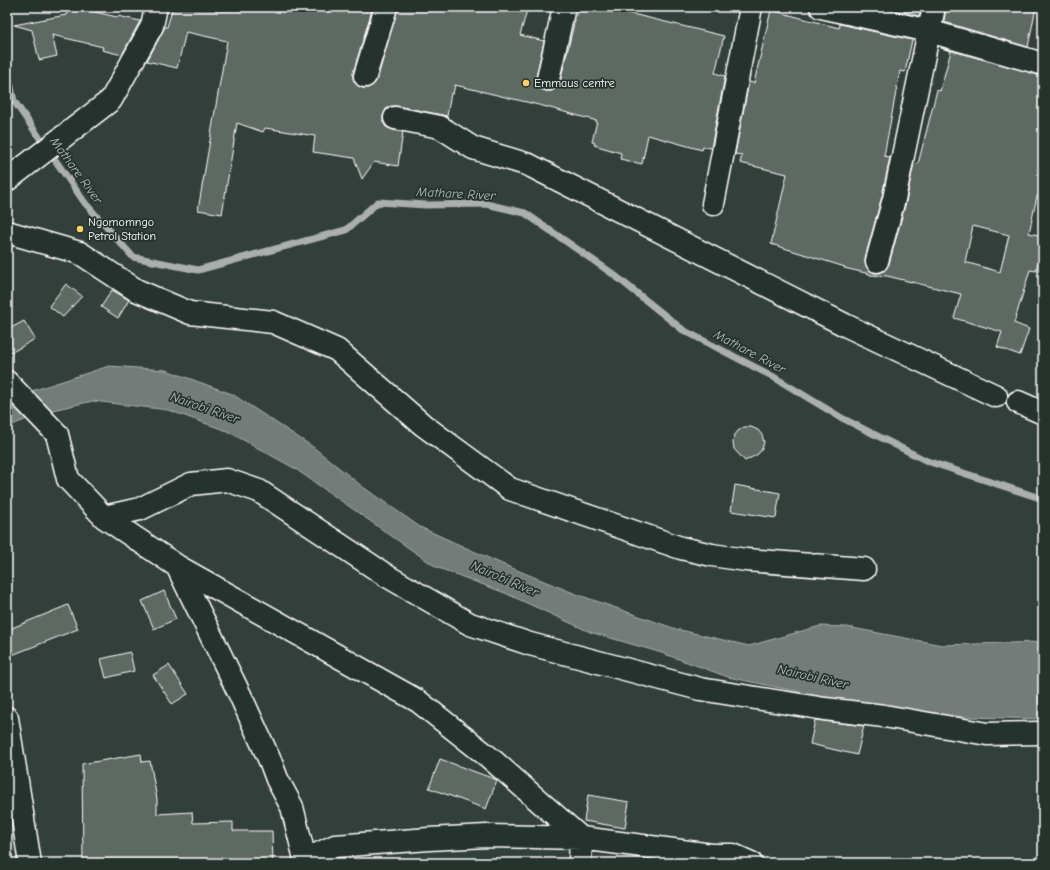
<svg xmlns="http://www.w3.org/2000/svg" width="1050" height="870" font-family="'Comic Neue',sans-serif">
<style>
.water{fill:#737b78;stroke:#abb0ae}
.lines{fill:none;stroke-linecap:round;stroke-linejoin:round}
.stream{stroke:#abb0ae;stroke-width:7}
.building{fill:#5f6964;stroke:#fff;fill-rule:evenodd}
.street-casing{stroke:#fff;stroke-width:25}
.street{stroke:#26332d;stroke-width:22}
.poi-dot{fill:#ffd166;stroke:#26332d;stroke-width:1.5}
.labels{text-anchor:middle;stroke-width:3.5;stroke-linejoin:round;paint-order:stroke}
.poi-label{font-size:12px;fill:#fff;stroke:#26332d;text-anchor:start}
.water-label{font-size:13px;font-style:italic;fill:#b9bdbc;stroke:#26332d}
</style>
<rect width="100%" height="100%" fill="#333f3a"/>
<filter id="ink" filterUnits="userSpaceOnUse"><feTurbulence type="fractalNoise" baseFrequency=".025" numOctaves="2"/><feDisplacementMap in="SourceGraphic" scale="8" xChannelSelector="R" yChannelSelector="G"/><feConvolveMatrix kernelMatrix="1 2 1 2 8 2 1 2 1" color-interpolation-filters="sRGB"/></filter>
<g filter="url(#ink)">
<path class="water" d="M 109,366 L 166,370 L 232,394 L 313,447 L 363,487 L 420,527 L 502,564 L 576,594 L 676,629 L 749,646 L 820,626 L 847,627 L 942,645 L 1043,642 L 1043,719 L 932,716 L 858,706 L 795,691 L 728,677 L 662,653 L 590,632 L 505,593 L 436,567 L 294,468 L 227,431 L 168,410 L 93,401 L 48,411 L 7,427 L 7,399 Z"/>
<g class="lines">
<path class="stream" d="M 7,68 L 14,101 L 85,203 L 133,257 L 198,270 L 346,230 L 378,202 L 426,205 L 486,204 L 525,213 L 613,274 L 683,330 L 772,376 L 840,417 L 927,461 L 1043,499"/>
</g>
<path class="building" d="M 68,7 L 74,7 L 117,17 L 118,16 L 140,21 L 122,55 L 102,50 L 103,47 L 52,35 L 57,56 L 39,60 L 32,30 L 14,25 L 66,15 Z
M 173,7 L 373,7 L 353,73 L 353,79 L 356,84 L 362,88 L 368,88 L 373,85 L 377,80 L 398,7 L 528,7 L 520,35 L 544,41 L 536,77 L 536,83 L 539,88 L 546,91 L 552,91 L 557,87 L 560,82 L 578,7 L 603,7 L 724,36 L 715,73 L 725,76 L 711,148 L 703,147 L 702,150 L 648,135 L 642,164 L 620,159 L 621,153 L 594,145 L 595,143 L 592,142 L 597,121 L 543,106 L 455,85 L 453,94 L 451,93 L 447,116 L 397,106 L 391,106 L 386,109 L 383,116 L 383,122 L 386,127 L 393,130 L 403,132 L 398,166 L 374,162 L 362,179 L 354,158 L 313,152 L 315,136 L 265,128 L 263,132 L 237,123 L 222,214 L 198,210 L 227,41 L 186,32 L 177,68 L 147,61 L 165,27 L 167,27 Z
M 879,7 L 921,7 L 919,16 Z
M 946,7 L 1036,7 L 1028,47 L 944,22 Z
M 771,10 L 839,28 L 840,24 L 912,40 L 905,72 L 900,71 L 884,156 L 890,157 L 882,196 L 865,258 L 865,264 L 868,269 L 874,273 L 880,273 L 885,270 L 889,264 L 906,202 L 914,163 L 918,164 L 937,90 L 940,91 L 951,51 L 941,48 L 1043,76 L 1043,197 L 1037,196 L 1029,233 L 1043,236 L 1043,241 L 1036,271 L 1030,270 L 1014,323 L 1029,329 L 1020,355 L 997,347 L 1002,332 L 954,318 L 961,294 L 887,276 L 870,275 L 870,274 L 844,268 L 845,267 L 771,244 L 787,174 L 740,163 L 742,155 L 735,154 L 749,82 L 754,83 ZM 973,226 L 1009,235 L 1000,272 L 965,262 Z
M 66,284 L 82,296 L 63,317 L 49,306 Z
M 112,290 L 129,300 L 118,318 L 101,307 Z
M 24,321 L 35,339 L 7,355 L 7,330 Z
M 744,427 L 751,427 L 758,430 L 762,435 L 764,442 L 762,449 L 758,454 L 745,461 L 734,449 L 733,443 L 734,436 L 738,431 Z
M 735,485 L 780,493 L 776,518 L 731,511 Z
M 164,591 L 176,619 L 154,629 L 142,601 Z
M 68,605 L 78,629 L 7,657 L 7,630 Z
M 130,652 L 134,671 L 106,678 L 101,659 Z
M 169,665 L 188,694 L 172,704 L 153,675 Z
M 815,720 L 864,726 L 857,755 L 810,744 Z
M 141,754 L 142,762 L 150,761 L 157,799 L 157,814 L 192,812 L 193,823 L 233,822 L 233,831 L 272,831 L 273,863 L 83,863 L 82,764 Z
M 440,759 L 497,780 L 486,809 L 429,788 Z
M 588,795 L 629,802 L 625,828 L 584,821 Z"/>
<g class="lines">
<g class="street-casing">
<path id="street" d="M 821,7 L 929,31 L 1043,64
M 365,76 L 386,7
M 548,79 L 564,7
M 395,118 L 440,127 L 473,148 L 529,165 L 847,326 L 996,396
M 7,180 L 111,100 L 152,26 L 156,7
M 713,204 L 751,7
M 7,232 L 80,253 L 136,290 L 190,313 L 273,322 L 337,350 L 423,425 L 510,489 L 681,548 L 712,555 L 746,560 L 864,569
M 877,261 L 894,199 L 934,7
M 7,382 L 57,434 L 68,479 L 104,517 L 177,566 L 418,701 L 490,758 L 581,838 L 712,855 L 733,855 L 751,863
M 1018,402 L 1043,413
M 104,517 L 140,509 L 191,484 L 227,480 L 259,491 L 387,576 L 470,624 L 530,644 L 700,689 L 825,709 L 884,716 L 987,734 L 1043,733
M 177,566 L 241,697 L 271,763 L 277,779 L 292,807 L 306,863
M 7,718 L 30,863
M 305,860 L 335,846 L 429,839 L 487,836 L 581,838 L 580,863"/>
</g>
<use href="#street" class="street"/>
</g>
</g>
<g class="poi-dot">
<circle cx="526" cy="83" r="4"/>
<circle cx="80" cy="229" r="4"/>
</g>
<g class="labels">
<g class="poi-label">
<text x="534" y="87">Emmaus centre</text>
<text x="88" y="226">Ngomomngo<tspan x="88" dy="14">Petrol Station</tspan></text>
</g>
<g class="water-label">
<text transform="translate(77 170) rotate(54)" y="5">Mathare River</text>
<text transform="translate(456 193) rotate(3)" y="5">Mathare River</text>
<text transform="translate(750 351) rotate(28)" y="5">Mathare River</text>
<text transform="translate(205 407) rotate(19)" y="5">Nairobi River</text>
<text transform="translate(505 578) rotate(23)" y="5">Nairobi River</text>
<text transform="translate(813 676) rotate(13)" y="5">Nairobi River</text>
</g>
</g>
<rect width="1050" height="870" fill="none" stroke="#26332d" stroke-width="24"/>
<rect x="12" y="12" width="1026" height="846" fill="none" stroke="#fff" stroke-width="1.5" filter="url(#ink)"/>
</svg>
